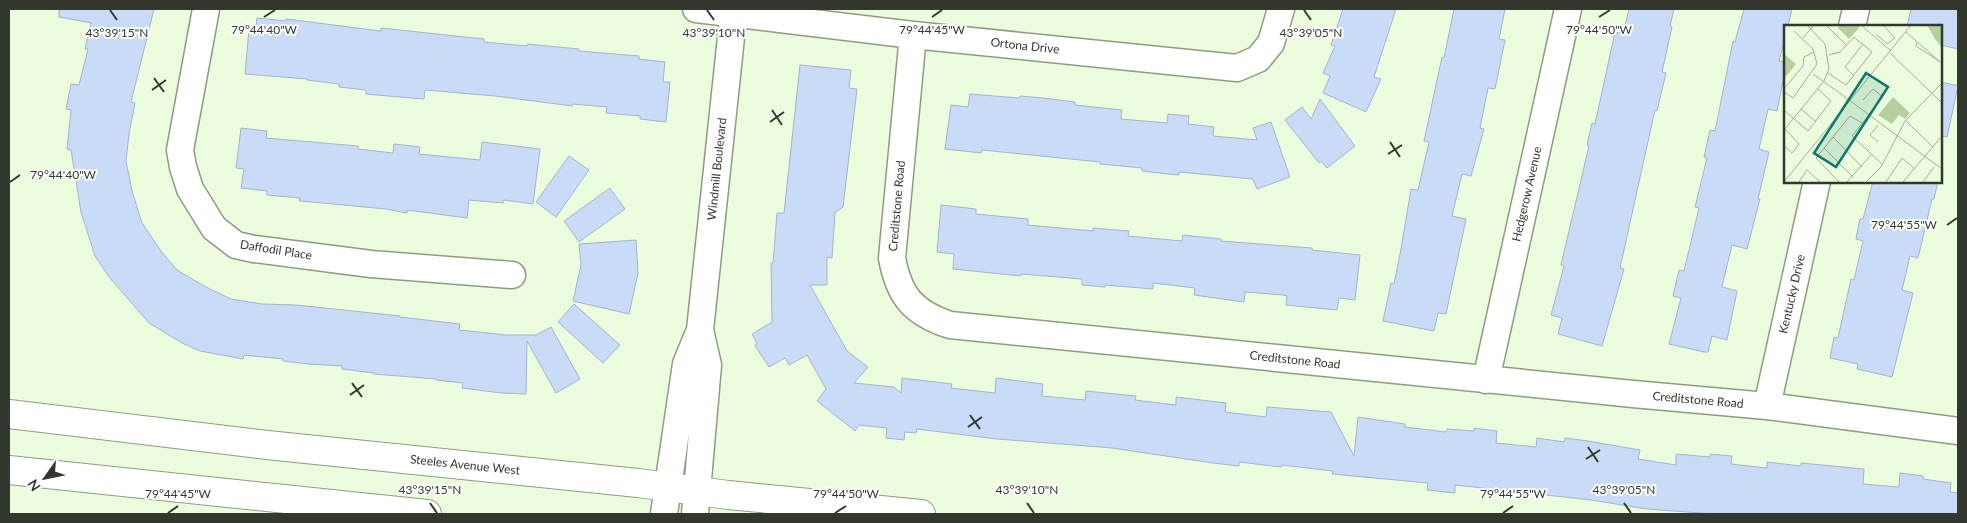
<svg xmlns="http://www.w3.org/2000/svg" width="1967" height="523" font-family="Lato,sans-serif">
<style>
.building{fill:#c9dbf7;stroke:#a2b4cf}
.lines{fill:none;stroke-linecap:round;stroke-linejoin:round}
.street-casing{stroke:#8d9c80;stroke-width:29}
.secondary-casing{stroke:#8d9c80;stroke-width:30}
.street{stroke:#fff;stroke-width:26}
.secondary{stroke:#fff;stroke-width:28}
.ticks{fill:none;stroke:#32382d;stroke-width:2}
.labels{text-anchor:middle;stroke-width:4;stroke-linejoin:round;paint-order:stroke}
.street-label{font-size:12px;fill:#32382d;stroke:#fff}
.inset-road{fill:none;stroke:#a2ae97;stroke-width:1}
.view{fill:#0f766e;fill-opacity:0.15;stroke:#0f766e;stroke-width:2.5}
.inset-edge{fill:none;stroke:#32382d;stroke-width:2.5}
.ticks-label{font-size:12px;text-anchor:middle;fill:#32382d;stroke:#fff;stroke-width:4;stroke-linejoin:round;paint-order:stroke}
</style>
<rect width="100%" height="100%" fill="#ecfdde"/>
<path class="building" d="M 59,9 L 154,9 L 131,102 L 135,103 L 129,134 L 126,161 L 132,191 L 142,223 L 161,251 L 177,270 L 206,287 L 231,299 L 262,304 L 296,305 L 400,316 L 400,317 L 460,324 L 459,330 L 507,335 L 536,335 L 551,327 L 580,379 L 556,393 L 527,341 L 526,394 L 501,393 L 462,388 L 463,383 L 436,380 L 436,379 L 374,374 L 374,373 L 342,369 L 342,366 L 308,364 L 283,361 L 283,359 L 244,355 L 243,359 L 200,351 L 182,343 L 149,323 L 109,277 L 95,256 L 81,212 L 71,150 L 67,149 L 71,110 L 66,109 L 71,84 L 79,85 L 88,49 L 85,49 L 91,23 L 59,17 Z
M 1343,9 L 1396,9 L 1374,77 L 1381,79 L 1366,112 L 1323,93 L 1330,76 L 1323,73 L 1335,46 L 1331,45 Z
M 1454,9 L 1505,9 L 1499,39 L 1505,40 L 1495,89 L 1488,88 L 1480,128 L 1484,129 L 1471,176 L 1462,174 L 1452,216 L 1466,219 L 1446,314 L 1438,313 L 1434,331 L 1383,321 L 1391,283 L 1394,284 L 1401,249 L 1411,189 L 1418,190 L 1429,142 L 1424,141 L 1442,57 L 1444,58 Z
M 1629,9 L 1674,9 L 1670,26 L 1672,27 L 1662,72 L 1666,73 L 1657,111 L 1655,110 L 1620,268 L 1624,269 L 1602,346 L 1558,334 L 1562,318 L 1551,315 L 1564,266 L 1561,265 L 1589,146 L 1587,145 L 1592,123 L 1595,124 L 1615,32 L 1623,34 Z
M 1744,9 L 1792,9 L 1788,26 L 1786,26 L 1786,35 L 1779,61 L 1786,62 L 1786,81 L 1783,81 L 1777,111 L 1768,109 L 1759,149 L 1769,152 L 1758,199 L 1760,199 L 1747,249 L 1732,245 L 1723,282 L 1722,287 L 1737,291 L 1727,340 L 1712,336 L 1708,352 L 1704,352 L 1669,344 L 1681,298 L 1673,296 L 1679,270 L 1684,271 L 1699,208 L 1695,207 L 1707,158 L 1704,157 L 1710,130 L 1715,131 L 1733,41 L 1735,42 Z
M 1911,9 L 1958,9 L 1958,49 L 1941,45 L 1941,26 L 1907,26 Z
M 257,18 L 286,21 L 286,19 L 381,31 L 381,28 L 484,39 L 484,42 L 527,46 L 527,44 L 579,49 L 579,51 L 639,56 L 639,59 L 665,62 L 663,82 L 670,82 L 666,122 L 640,119 L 640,116 L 606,113 L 607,107 L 573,104 L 572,106 L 495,96 L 425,90 L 424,99 L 399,97 L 366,94 L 366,90 L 339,87 L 339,84 L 307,80 L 307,79 L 245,74 L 249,29 L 256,29 Z
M 800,65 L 851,70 L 849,88 L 857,89 L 843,207 L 835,213 L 832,258 L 827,257 L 827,285 L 810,285 L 847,351 L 868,367 L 854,383 L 894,387 L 901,393 L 902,378 L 952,384 L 951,388 L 995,393 L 996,378 L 1043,384 L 1042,396 L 1085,400 L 1086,391 L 1136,396 L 1135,400 L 1176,405 L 1176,397 L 1226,403 L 1225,412 L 1266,417 L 1267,407 L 1331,412 L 1354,456 L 1358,417 L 1405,424 L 1405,427 L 1446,432 L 1447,429 L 1474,431 L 1474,428 L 1497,431 L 1496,443 L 1536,447 L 1537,438 L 1564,442 L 1565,438 L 1588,441 L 1640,450 L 1638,459 L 1676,465 L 1676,454 L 1710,457 L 1710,454 L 1732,456 L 1731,464 L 1767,468 L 1767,462 L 1801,466 L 1801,463 L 1864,469 L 1863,484 L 1899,487 L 1900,473 L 1923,476 L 1923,479 L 1951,483 L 1950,492 L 1958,493 L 1958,514 L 1714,514 L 1647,509 L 1591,500 L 1455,485 L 1455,493 L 1427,490 L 1428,483 L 1332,474 L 1333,471 L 1282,465 L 1281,467 L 1239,462 L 1239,466 L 1213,463 L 1112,448 L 997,439 L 917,429 L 916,433 L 905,432 L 904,440 L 886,438 L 887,428 L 859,425 L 855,431 L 817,401 L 826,389 L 807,355 L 789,365 L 785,358 L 769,367 L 755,346 L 757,343 L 752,334 L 772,322 L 771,263 L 773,263 L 777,213 L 784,213 Z
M 1941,82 L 1958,86 L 1947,137 L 1941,136 Z
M 970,94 L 1019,98 L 1020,96 L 1043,98 L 1075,102 L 1075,105 L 1122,110 L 1121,119 L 1167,123 L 1168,114 L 1189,116 L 1188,124 L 1214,127 L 1213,136 L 1257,140 L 1253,128 L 1271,122 L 1290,177 L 1257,189 L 1253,179 L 1179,172 L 1179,175 L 1168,174 L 1142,171 L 1142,168 L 1100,164 L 1100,162 L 982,150 L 981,153 L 945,149 L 951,105 L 968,107 Z
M 1320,99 L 1355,146 L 1327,168 L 1321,161 L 1319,163 L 1285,120 L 1302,107 L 1311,119 Z
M 241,128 L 267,131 L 266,138 L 358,146 L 358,149 L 393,153 L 394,144 L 420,147 L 419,154 L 480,160 L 482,142 L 540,149 L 533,204 L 504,200 L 503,203 L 469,200 L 467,218 L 407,210 L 407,213 L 386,209 L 312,202 L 299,201 L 300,198 L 267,195 L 267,191 L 241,188 L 244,169 L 236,168 Z
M 569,156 L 589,170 L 556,217 L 536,202 Z
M 1873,181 L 1938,181 L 1934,199 L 1932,199 L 1918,258 L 1910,256 L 1902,290 L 1913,293 L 1892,377 L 1857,369 L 1858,364 L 1830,358 L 1834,337 L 1838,338 L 1851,279 L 1854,280 L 1863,241 L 1856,239 L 1860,219 L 1863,219 Z
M 610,188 L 625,209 L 579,242 L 564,221 Z
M 941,205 L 976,209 L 976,214 L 1028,219 L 1028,225 L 1093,231 L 1093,228 L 1129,231 L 1128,236 L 1182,241 L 1183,235 L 1221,239 L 1221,241 L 1312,248 L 1312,250 L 1360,255 L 1355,300 L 1339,298 L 1337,310 L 1286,305 L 1287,296 L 1283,295 L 1245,292 L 1244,302 L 1194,295 L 1195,288 L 1153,283 L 1153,289 L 1105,285 L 1105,287 L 1082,285 L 1082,279 L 1021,274 L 1021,276 L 953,269 L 954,254 L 937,252 Z
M 636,240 L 638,273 L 629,314 L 573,301 L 581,265 L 579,244 Z
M 574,304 L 620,345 L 603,363 L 558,322 Z"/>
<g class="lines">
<g class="street-casing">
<path id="street" d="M 206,9 L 180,150 L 183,167 L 190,189 L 214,228 L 236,245 L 254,249 L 371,264 L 512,275
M 696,9 L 913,35 L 1237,68 L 1258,59 L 1271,43 L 1281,9
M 1852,26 L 1856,9
M 913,35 L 892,258 C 899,296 913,313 950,325 L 1633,394 L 1767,406 L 1958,431
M 1486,380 L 1568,9
M 1767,406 L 1817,181
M 664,514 L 686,364 L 700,330 L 734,9
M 695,514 L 708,365 L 700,330"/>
</g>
<g class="secondary-casing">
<path id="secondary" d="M 9,414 L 267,445 L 638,483 L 728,495 L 921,514
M 9,470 L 427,514"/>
</g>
<use href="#street" class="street"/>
<use href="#secondary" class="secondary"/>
</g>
<path class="ticks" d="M 110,10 L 117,20M 707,10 L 714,20M 1304,10 L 1311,20M 264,17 L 275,10M 932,17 L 942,10M 1599,17 L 1610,10M 154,78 L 164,92M 152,90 L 166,80M 772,110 L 782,125M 770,122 L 784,112M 1390,142 L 1400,157M 1388,154 L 1402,145M 10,182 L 20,175M 1947,225 L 1957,218M 352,383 L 362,397M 350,395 L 364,385M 970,415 L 980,429M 968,427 L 982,417M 1588,447 L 1598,462M 1586,459 L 1600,450M 430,503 L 437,513M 1027,503 L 1034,513M 1624,503 L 1631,513M 168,513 L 178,506M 835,513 L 846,506M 1503,513 L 1513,506"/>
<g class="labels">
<g class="street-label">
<text transform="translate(1025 46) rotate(6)" y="4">Ortona Drive</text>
<text transform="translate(717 169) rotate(-84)" y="4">Windmill Boulevard</text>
<text transform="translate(1527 194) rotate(-77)" y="4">Hedgerow Avenue</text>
<text transform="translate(897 206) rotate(-85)" y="4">Creditstone Road</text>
<text transform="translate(276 250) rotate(9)" y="4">Daffodil Place</text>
<text transform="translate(1792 294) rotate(-77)" y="4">Kentucky Drive</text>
<text transform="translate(1295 360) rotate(6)" y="4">Creditstone Road</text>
<text transform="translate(1698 400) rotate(5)" y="4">Creditstone Road</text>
<text transform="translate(465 465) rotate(6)" y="4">Steeles Avenue West</text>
</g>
</g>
<g transform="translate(1784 25)">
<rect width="158" height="158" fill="#ecfdde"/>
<path d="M 143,0 L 157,0 L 157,21 L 151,14 Z" fill="#b5d09e"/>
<path d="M 56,0 L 74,0 L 76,2 L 65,14 L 54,3 ZM 0,29 L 12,39 L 0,54 ZM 109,72 L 126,88 L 121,94 L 115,90 L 108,99 L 94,90 Z" fill="#b5d09e"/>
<path class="inset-road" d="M 42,0 L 62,20M 77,0 L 107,26M 122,7 L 156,37M 92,9 L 103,19 L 111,13 L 99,0M 19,13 L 30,0M 133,17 L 132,21 L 155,36M 106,28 L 158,78M 44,48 L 62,60 L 88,27 L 70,12 L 56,27 L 45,30M 29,49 L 57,69M 70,51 L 61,42 L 79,19M 0,64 L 19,41 L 20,32 L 30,27M 0,67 L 9,73 L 33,39 L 29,24 L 10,6M 57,69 L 158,144M 79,75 L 89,64 L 99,72 L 68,111 L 98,139M 17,84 L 31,96M 0,85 L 24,106 L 47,76 L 34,64M 121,95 L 149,122M 0,105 L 40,56 L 45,44 L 41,19 L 23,0M 49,112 L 78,142M 94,117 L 86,110 L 94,100M 0,121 L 8,128 L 15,119 L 1,104M 40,123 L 69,152M 0,157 L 127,0M 15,157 L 23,145 L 36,157M 55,157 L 32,133 L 66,91 L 78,98M 63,157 L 87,130M 82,157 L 97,142 L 121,96 L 158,58M 102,157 L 118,133 L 131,144M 119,157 L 158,111M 139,157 L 150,142"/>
<path class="view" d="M 82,48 L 104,62 L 52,142 L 30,128 Z"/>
<rect width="158" height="158" class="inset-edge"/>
</g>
<g class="ticks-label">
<text x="264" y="34">79°44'40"W</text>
<text x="932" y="34">79°44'45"W</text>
<text x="1599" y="34">79°44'50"W</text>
<text x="117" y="37">43°39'15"N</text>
<text x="714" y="37">43°39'10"N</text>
<text x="1311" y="37">43°39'05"N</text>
<text x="63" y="179">79°44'40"W</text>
<text x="1904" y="229">79°44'55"W</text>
<text x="430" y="494">43°39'15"N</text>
<text x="1027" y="494">43°39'10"N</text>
<text x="1624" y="494">43°39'05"N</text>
<text x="178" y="498">79°44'45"W</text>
<text x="846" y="498">79°44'50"W</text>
<text x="1513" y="498">79°44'55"W</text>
</g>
<rect width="1967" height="523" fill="none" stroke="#32382d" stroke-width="20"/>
<g transform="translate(45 478) rotate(237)" stroke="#ffffff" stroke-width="4" paint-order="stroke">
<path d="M0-4L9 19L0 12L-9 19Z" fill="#32382d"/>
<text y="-8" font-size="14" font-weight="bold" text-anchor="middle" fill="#32382d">N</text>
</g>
</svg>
